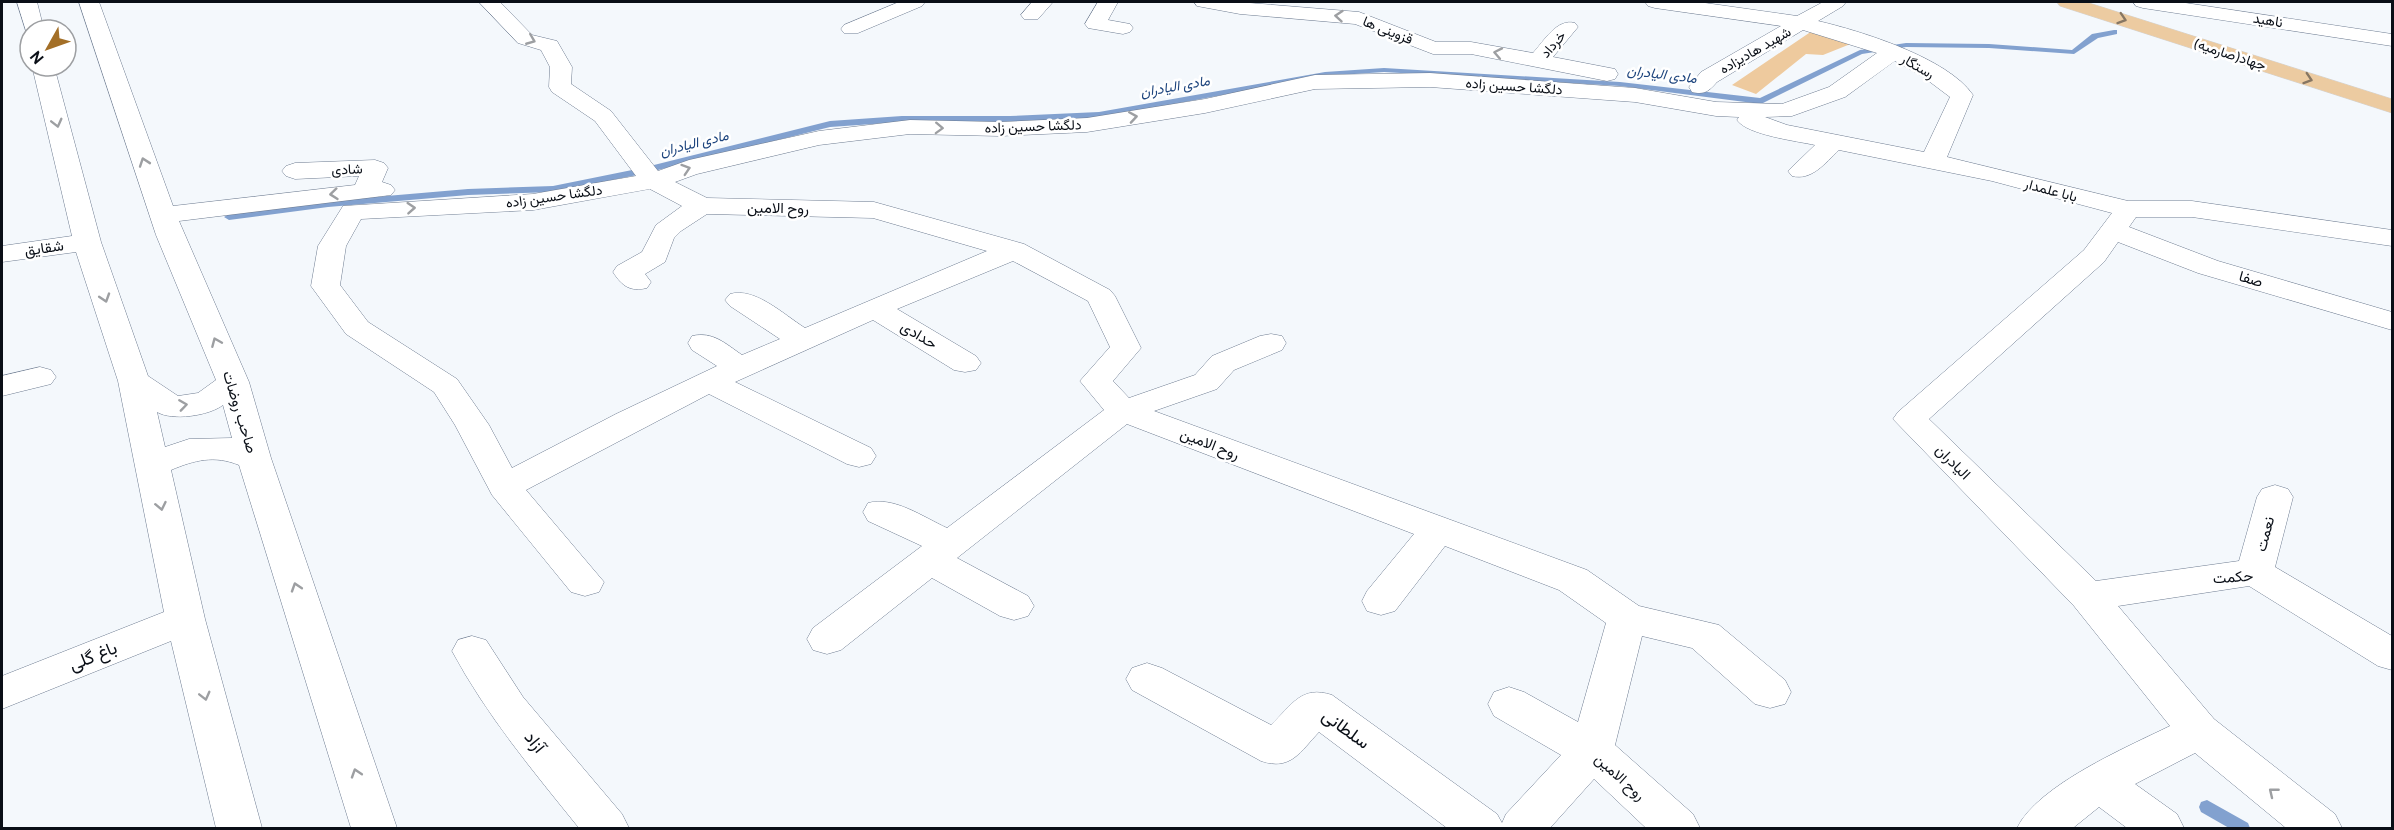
<svg xmlns="http://www.w3.org/2000/svg" width="2394" height="830" font-family="Overpass,Vazirmatn,sans-serif">
<style>
.green{fill:#eeca9e}
.lines{fill:none;stroke-linecap:round;stroke-linejoin:round}
.stream{fill:#82a1cf;fill-rule:evenodd}
.minor-casing{stroke:#6e7c91;stroke-width:1}
.major-casing{stroke:#d3d4d5;stroke-width:1}
.minor{fill:#fff;fill-rule:evenodd}
.major{fill:#eccba1;fill-rule:evenodd}
.oneway{stroke:#9d9fa2}
.oneway2{stroke:#867663}
.labels{text-anchor:middle;stroke-width:5;stroke-linejoin:round;paint-order:stroke}
.far-street-label{font-size:14px;fill:#0a0f17;stroke:#fff}
.far-water-label{font-size:14px;font-style:italic;fill:#1e457e;stroke:#fff}
.street-label{font-size:15px;fill:#0a0f17;stroke:#fff}
.near-street-label{font-size:18px;fill:#0a0f17;stroke:#fff}
</style>
<rect width="100%" height="100%" fill="#f4f8fc"/>
<path class="green" d="M 1812,31 L 1853,43 L 1823,55 L 1806,54 L 1756,94 L 1732,85 Z"/>
<g class="lines">
<path class="stream" d="M 2114,30 L 2117,30 L 2117,34 L 2098,38 L 2074,54 L 1989,48 L 1906,47 L 1862,54 L 1761,104 L 1620,86 L 1384,72 L 1325,76 L 1099,118 L 1010,122 L 902,122 L 830,127 L 642,174 L 553,192 L 468,195 L 328,207 L 229,220 L 224,217 L 229,214 L 328,201 L 468,189 L 553,186 L 642,168 L 830,121 L 902,116 L 1010,116 L 1099,112 L 1325,72 L 1384,68 L 1620,82 L 1760,98 L 1860,50 L 1906,43 L 1989,44 L 2072,50 L 2092,34 Z
M 2207,800 L 2248,823 L 2250,828 L 2229,828 L 2201,812 L 2199,807 L 2201,802 Z"/>
<g class="minor-casing">
<path id="minor" d="M 17,2 L 37,2 L 44,30 L 30,30 L 30,35 L 27,34 Z
M 79,2 L 99,2 L 173,206 L 355,185 L 359,176 L 295,179 L 286,176 L 282,171 L 286,166 L 295,163 L 375,160 L 384,163 L 388,168 L 382,182 L 391,185 L 395,190 L 391,195 L 179,221 L 249,382 L 271,458 L 397,828 L 351,828 L 239,465 C 214,455 195,460 171,470 L 205,619 L 262,828 L 216,828 L 171,641 L 2,709 L 2,676 L 164,612 L 118,381 L 76,252 L 2,262 L 2,246 L 72,236 L 32,66 L 54,66 L 101,242 L 148,376 L 178,396 L 198,393 L 216,380 L 156,235 ZM 223,405 L 232,438 L 189,439 L 165,447 L 157,412 C 172,421 209,416 223,405 Z
M 479,2 L 500,2 L 532,35 L 557,41 L 572,67 L 571,84 L 611,111 L 658,171 L 689,160 L 819,131 L 910,120 L 1000,122 L 1087,118 L 1205,99 L 1315,75 L 1430,73 L 1635,88 L 1716,102 L 1782,104 L 1829,87 L 1877,53 L 1803,30 L 1717,82 C 1709,91 1705,95 1692,92 L 1689,87 L 1701,72 L 1781,26 L 1655,8 L 1648,6 L 1645,2 L 1698,2 L 1797,16 L 1823,2 L 1846,2 L 1843,6 L 1818,21 C 1861,31 1948,58 1973,95 L 1947,157 L 2128,201 L 2192,201 L 2392,230 L 2392,246 L 2192,217 L 2136,217 L 2129,227 L 2218,261 L 2392,312 L 2392,330 L 2198,273 L 2118,242 L 2104,262 L 1929,419 L 2096,581 L 2239,561 L 2257,497 L 2262,489 L 2275,485 L 2288,489 L 2293,497 L 2275,567 L 2392,636 L 2392,670 L 2378,666 L 2249,586 L 2118,606 L 2214,719 L 2335,814 L 2342,828 L 2286,828 L 2195,753 L 2135,784 L 2177,814 L 2184,828 L 2127,828 L 2099,807 L 2073,828 L 2017,828 C 2038,785 2127,747 2170,726 L 2074,606 L 1893,419 L 1898,412 L 2084,250 L 2112,213 L 1992,181 L 1839,150 C 1825,163 1812,181 1792,176 L 1788,171 L 1815,145 C 1797,141 1747,135 1737,120 L 1739,117 L 1716,116 L 1635,102 L 1430,87 L 1315,89 L 1205,113 L 1087,132 L 1000,136 L 910,134 L 819,145 L 697,174 L 675,182 L 707,198 L 874,202 L 1024,244 L 1110,290 L 1115,296 L 1141,348 L 1113,381 L 1129,398 L 1195,375 L 1212,356 L 1260,336 L 1271,334 L 1282,336 L 1286,343 L 1282,350 L 1234,370 L 1217,389 L 1154,411 L 1587,570 L 1639,606 L 1719,625 L 1785,680 L 1791,692 L 1785,704 L 1770,708 L 1755,704 L 1692,648 L 1642,636 L 1615,745 L 1693,814 L 1700,828 L 1646,828 L 1594,779 L 1550,828 L 1447,828 L 1319,732 C 1300,752 1291,771 1261,761 L 1132,690 L 1126,679 L 1132,668 L 1147,663 L 1162,668 L 1271,725 C 1292,705 1301,685 1332,695 L 1497,814 L 1502,823 L 1506,814 L 1561,755 L 1494,716 L 1488,704 L 1494,692 L 1509,687 L 1524,692 L 1578,722 L 1606,623 L 1559,590 L 1445,546 L 1395,611 L 1381,615 L 1367,611 L 1362,601 L 1367,591 L 1414,534 L 1127,424 L 957,558 L 1028,596 L 1034,606 L 1028,616 L 1014,620 L 1000,616 L 932,578 L 841,650 L 827,654 L 813,650 L 807,639 L 813,628 L 922,546 L 868,521 L 863,512 L 868,503 C 894,496 923,517 947,528 L 1104,410 L 1080,381 L 1110,347 L 1088,301 L 1013,261 L 897,309 L 976,356 L 981,363 L 976,370 L 965,372 L 954,370 L 873,320 L 735,382 L 871,448 L 876,456 L 871,464 L 859,467 L 847,464 L 709,394 L 526,490 L 604,582 L 599,592 L 585,596 L 571,592 L 492,495 L 455,425 L 434,392 L 346,334 L 311,286 L 318,246 L 343,206 L 533,194 L 636,176 L 595,121 L 552,92 L 549,87 L 550,67 L 541,50 L 518,43 ZM 1895,61 L 1922,76 L 1950,97 L 1924,152 L 1787,125 L 1765,117 L 1792,116 L 1845,97 ZM 650,189 L 682,206 L 656,225 L 642,252 L 617,266 L 613,272 C 622,286 630,292 647,288 L 651,282 L 645,274 L 665,262 L 674,238 L 681,231 L 707,214 L 873,218 L 987,251 L 805,328 C 783,314 755,287 730,294 L 725,300 L 730,306 L 780,339 L 742,355 C 726,344 713,331 692,336 L 688,343 L 692,350 L 717,366 L 616,414 L 512,468 L 489,425 L 457,379 L 368,322 L 340,285 L 346,246 L 361,219 L 533,210 Z
M 899,2 L 925,2 L 922,6 L 858,33 L 844,33 L 841,29 L 844,25 Z
M 1032,2 L 1053,2 L 1038,19 L 1024,19 L 1021,15 Z
M 1098,2 L 1118,2 L 1108,20 L 1130,24 L 1133,28 L 1130,32 L 1123,34 L 1088,28 L 1085,24 Z
M 1194,2 L 1237,2 L 1359,12 L 1436,42 L 1471,42 L 1533,53 C 1544,41 1557,18 1575,23 L 1578,27 L 1553,57 L 1615,69 L 1618,74 L 1615,79 L 1607,81 L 1471,54 L 1433,54 L 1355,24 L 1240,14 L 1197,6 Z
M 2133,2 L 2179,2 L 2392,34 L 2392,46 L 2143,8 L 2136,6 Z
M 40,367 L 51,370 L 56,377 L 51,384 L 2,396 L 2,376 Z
M 472,636 L 486,640 L 523,697 L 622,814 L 629,828 L 579,828 C 533,771 487,716 452,651 L 458,640 Z"/>
</g>
<g class="major-casing">
<path id="major" d="M 2057,2 L 2086,2 L 2392,99 L 2392,113 L 2060,6 Z"/>
</g>
<use href="#minor" class="minor"/>
<use href="#major" class="major"/>
</g>
<defs><path id="oneway-chevron" d="M-2-3.5L2.5 0L-2 3.5" fill="none" stroke-width="1.6" stroke-linecap="round" stroke-linejoin="round" transform="scale(1.5)"/></defs>
<g class="oneway">
<use href="#oneway-chevron" transform="translate(1339 16) rotate(-175)"/>
<use href="#oneway-chevron" transform="translate(531 40) rotate(22)"/>
<use href="#oneway-chevron" transform="translate(1498 53) rotate(-169)"/>
<use href="#oneway-chevron" transform="translate(1133 117) rotate(-9)"/>
<use href="#oneway-chevron" transform="translate(57 123) rotate(76)"/>
<use href="#oneway-chevron" transform="translate(939 128) rotate(2)"/>
<use href="#oneway-chevron" transform="translate(144 162) rotate(-109)"/>
<use href="#oneway-chevron" transform="translate(686 169) rotate(-18)"/>
<use href="#oneway-chevron" transform="translate(334 194) rotate(174)"/>
<use href="#oneway-chevron" transform="translate(411 208) rotate(-4)"/>
<use href="#oneway-chevron" transform="translate(105 298) rotate(72)"/>
<use href="#oneway-chevron" transform="translate(216 342) rotate(-113)"/>
<use href="#oneway-chevron" transform="translate(183 405) rotate(-8)"/>
<use href="#oneway-chevron" transform="translate(161 506) rotate(78)"/>
<use href="#oneway-chevron" transform="translate(296 587) rotate(-108)"/>
<use href="#oneway-chevron" transform="translate(205 696) rotate(76)"/>
<use href="#oneway-chevron" transform="translate(356 773) rotate(-108)"/>
<use href="#oneway-chevron" transform="translate(2273 792) rotate(-141)"/>
</g>
<g class="oneway2">
<use href="#oneway-chevron" transform="translate(2122 19) rotate(18)"/>
<use href="#oneway-chevron" transform="translate(2308 79) rotate(18)"/>
</g>
<g class="labels">
<g class="far-street-label">
<text transform="translate(2268 20) rotate(9)" y="5">ناهید</text>
<text transform="translate(1388 30) rotate(22)" y="5">قزوینی ها</text>
<text transform="translate(1553 44) rotate(-49)" y="5">خرداد</text>
<text transform="translate(1755 50) rotate(-30)" y="5">شهید هادیزاده</text>
<text transform="translate(2230 54) rotate(18)" y="5">جهاد(صارمیه)</text>
<text transform="translate(1918 66) rotate(30)" y="5">رستگار</text>
<text transform="translate(1514 86) rotate(4)" y="5">دلگشا حسین زاده</text>
<text transform="translate(1033 126) rotate(-2)" y="5">دلگشا حسین زاده</text>
<text transform="translate(347 169) rotate(-2)" y="5">شادی</text>
<text transform="translate(2051 190) rotate(15)" y="5">بابا علمدار</text>
<text transform="translate(554 196) rotate(-8)" y="5">دلگشا حسین زاده</text>
</g>
<g class="far-water-label">
<text transform="translate(1662 74) rotate(7)" y="5">مادی الیادران</text>
<text transform="translate(1175 86) rotate(-10)" y="5">مادی الیادران</text>
<text transform="translate(694 143) rotate(-14)" y="5">مادی الیادران</text>
</g>
<g class="street-label">
<text transform="translate(778 208) rotate(1)" y="5">روح الامین</text>
<text transform="translate(44 248) rotate(-8)" y="5">شقایق</text>
<text transform="translate(2251 279) rotate(16)" y="5">صفا</text>
<text transform="translate(919 335) rotate(31)" y="5">حدادی</text>
<text transform="translate(240 412) rotate(73)" y="5">صاحب روضات</text>
<text transform="translate(1210 444) rotate(21)" y="5">روح الامین</text>
<text transform="translate(1953 462) rotate(45)" y="5">الیادران</text>
<text transform="translate(2265 534) rotate(-75)" y="5">نعمت</text>
<text transform="translate(2233 577) rotate(-4)" y="5">حکمت</text>
<text transform="translate(1620 777) rotate(42)" y="5">روح الامین</text>
</g>
<g class="near-street-label">
<text transform="translate(93 656) rotate(-22)" y="6">باغ گلی</text>
<text transform="translate(1346 729) rotate(36)" y="6">سلطانی</text>
<text transform="translate(535 742) rotate(51)" y="6">آزاد</text>
</g>
</g>
<rect width="2394" height="830" fill="none" stroke="#0a0f17" stroke-width="6"/>
<g transform="translate(48 48) rotate(230)"><circle r="28" fill="#ffffff" stroke="#9d9fa2" stroke-width="1.5"/>
<path d="M0-4.5L10 22L0 15L-10 22Z" fill="#a36f27"/>
<text y="-9" font-size="16" font-weight="bold" text-anchor="middle" fill="#0a0f17">N</text>
</g>
</svg>
